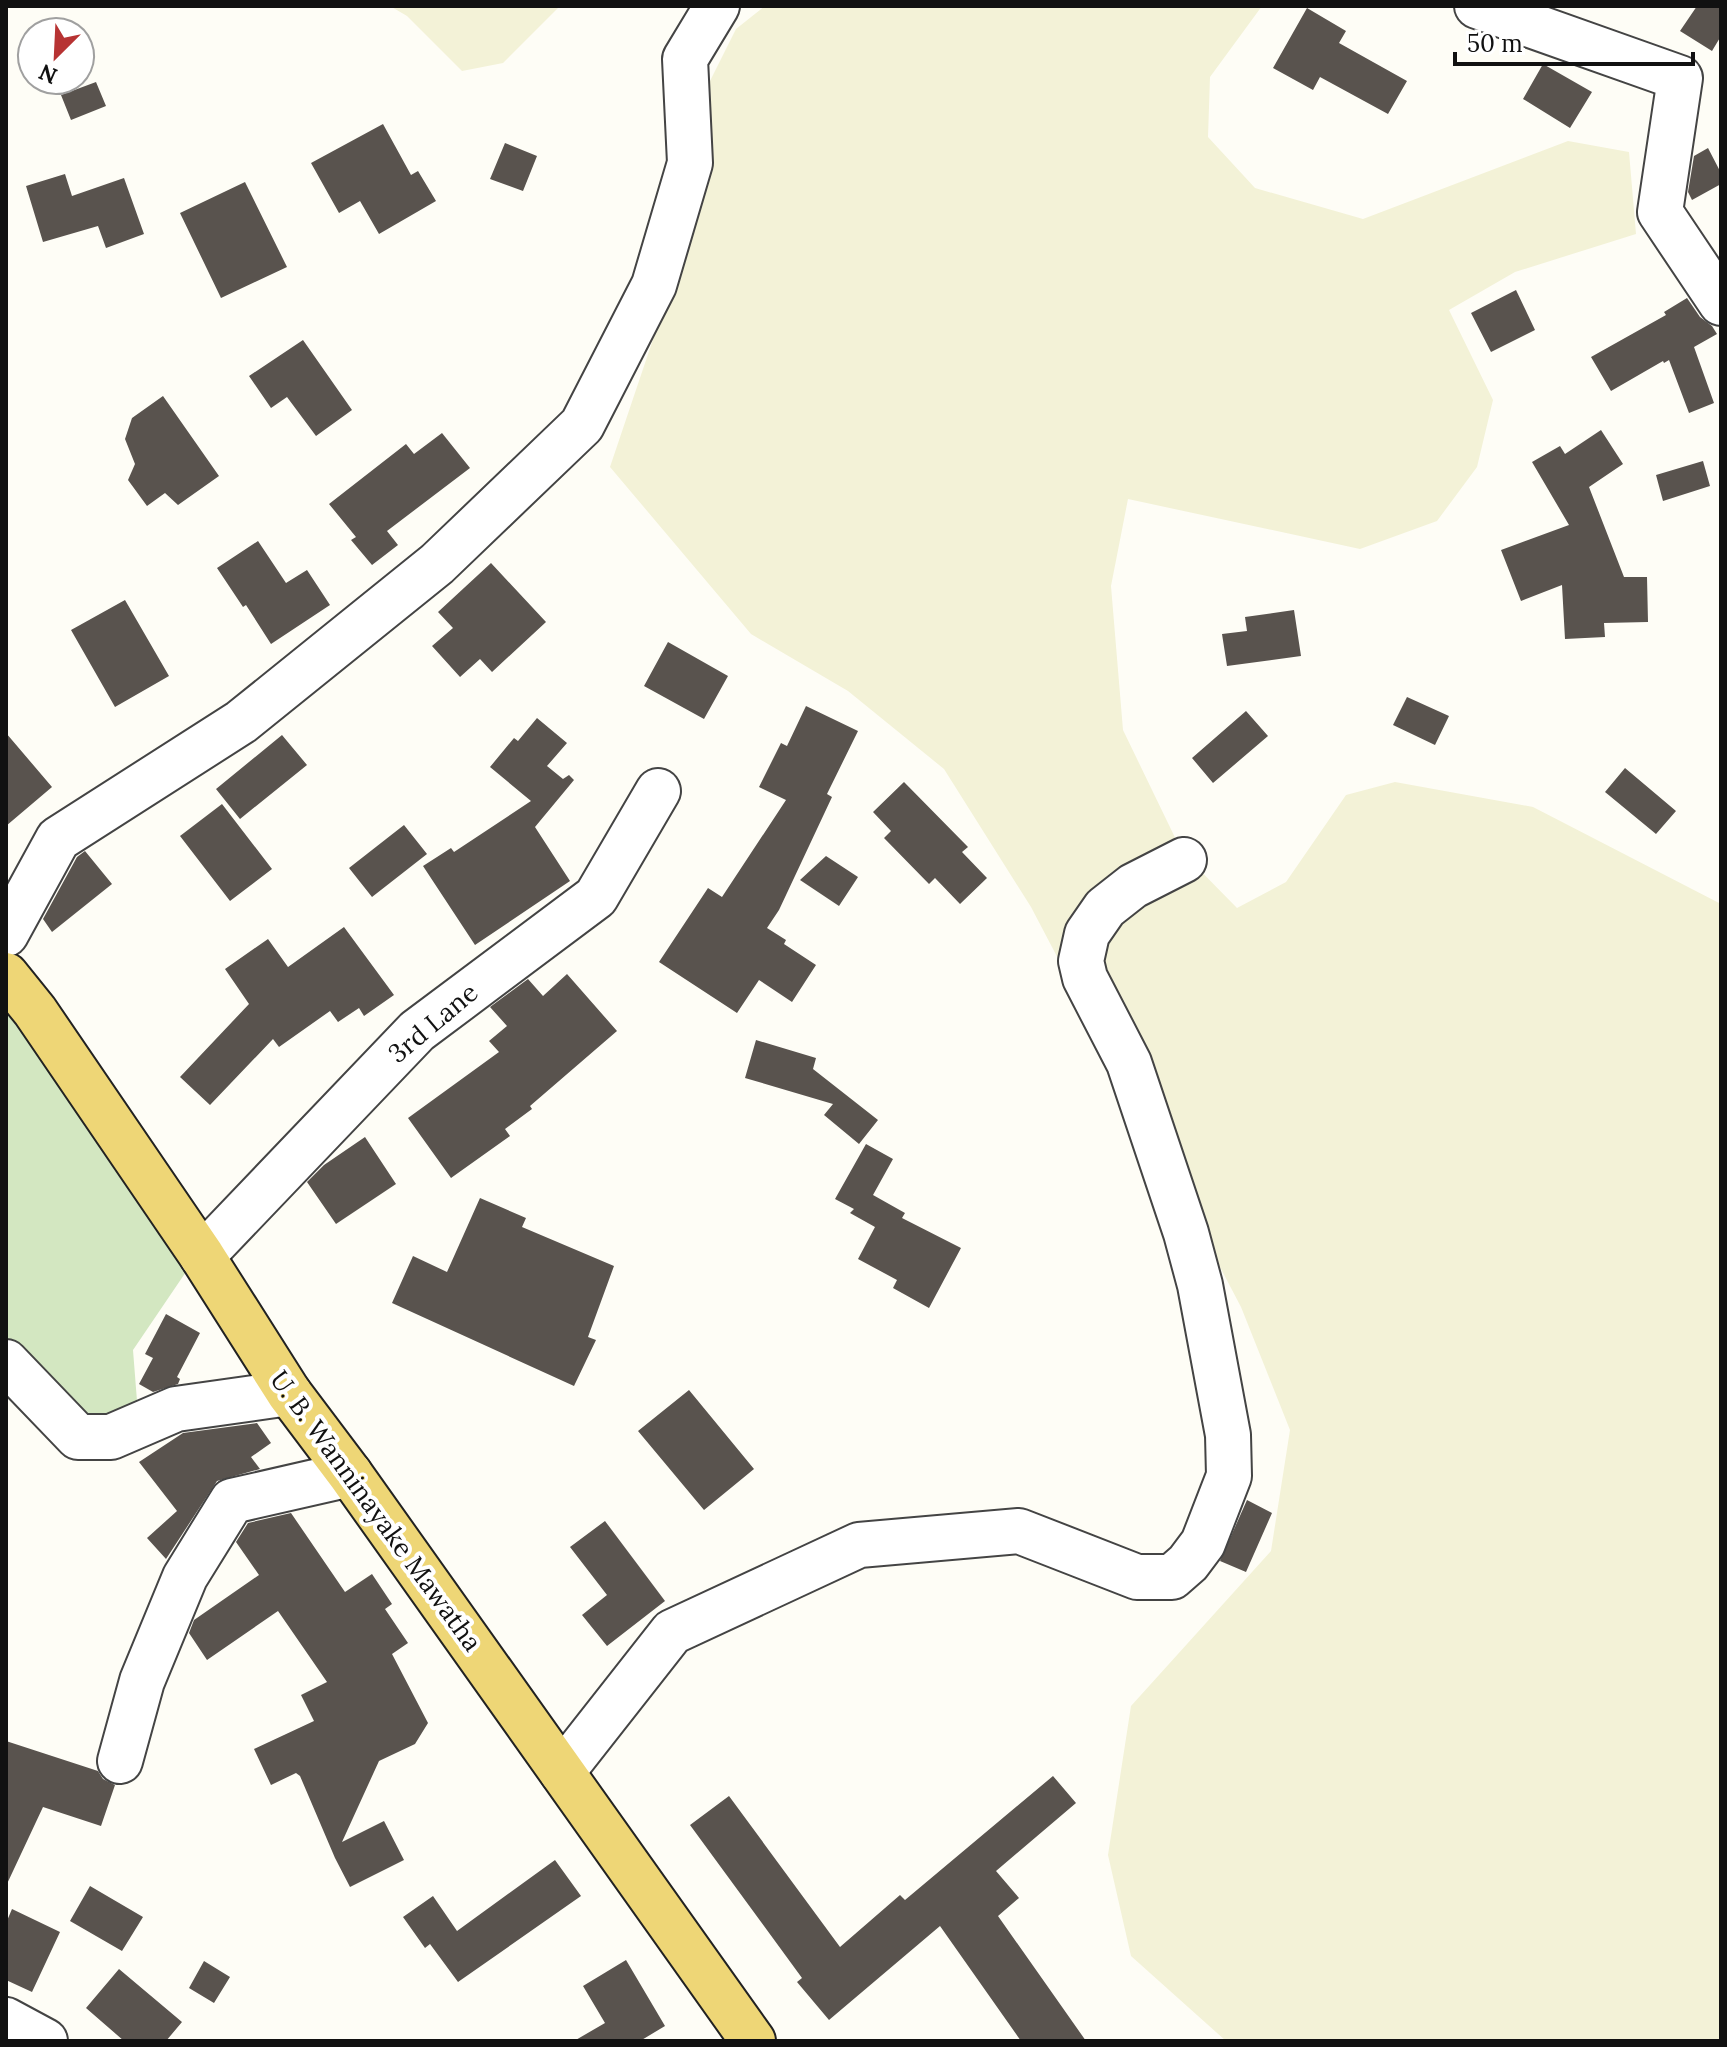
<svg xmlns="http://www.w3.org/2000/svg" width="1727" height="2047" font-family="Lora,serif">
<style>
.farmland{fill:#f3f2d7}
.green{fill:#d3e7c1}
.building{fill:#59534e}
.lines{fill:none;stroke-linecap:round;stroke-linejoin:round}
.minor-casing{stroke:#444;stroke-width:48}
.major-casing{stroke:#222;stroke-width:48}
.minor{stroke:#fff;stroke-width:44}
.major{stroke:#eed676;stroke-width:44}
.labels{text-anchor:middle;stroke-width:8;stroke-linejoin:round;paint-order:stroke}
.street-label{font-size:26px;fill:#111;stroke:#fff}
</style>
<rect width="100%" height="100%" fill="#fefdf6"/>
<path class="farmland" d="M 390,6 L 560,6 L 503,63 L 462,71 L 407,16 Z
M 765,6 L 1262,6 L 1210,77 L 1208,137 L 1255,188 L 1363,219 L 1568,141 L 1629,152 L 1636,234 L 1515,272 L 1449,310 L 1493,400 L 1477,467 L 1437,521 L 1360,549 L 1128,499 L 1111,586 L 1123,730 L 1182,852 L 1237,908 L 1286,882 L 1346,795 L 1395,782 L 1533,807 L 1721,904 L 1721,2041 L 1226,2041 L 1131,1956 L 1108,1855 L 1131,1706 L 1271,1551 L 1290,1430 L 1241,1307 L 1031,907 L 944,769 L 848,691 L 751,634 L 610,467 L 701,197 L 707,87 L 736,29 Z"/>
<path class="green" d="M 6,994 L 192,1263 L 133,1350 L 137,1401 L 118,1422 L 74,1420 L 6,1347 Z"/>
<path class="building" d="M 1697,6 L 1721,6 L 1721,36 L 1712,51 L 1680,31 Z
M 1307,8 L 1346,31 L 1339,43 L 1407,81 L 1388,114 L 1320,77 L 1313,90 L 1273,68 Z
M 1543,64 L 1592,92 L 1570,128 L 1523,99 Z
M 96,82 L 106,106 L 71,120 L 61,95 Z
M 383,124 L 411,175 L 418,171 L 436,201 L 379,234 L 360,201 L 339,213 L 311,163 Z
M 505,143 L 537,156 L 523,191 L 490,179 Z
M 1708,148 L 1721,173 L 1721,184 L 1692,200 L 1688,192 L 1694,156 Z
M 65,174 L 72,196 L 124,178 L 144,234 L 106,248 L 98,226 L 43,242 L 26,186 Z
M 245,182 L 287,267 L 221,298 L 180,213 Z
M 1516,290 L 1535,330 L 1491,352 L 1471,313 Z
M 1687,298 L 1700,317 L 1712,326 L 1717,334 L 1694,347 L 1714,403 L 1689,413 L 1669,360 L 1664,363 L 1663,361 L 1611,391 L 1591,357 L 1666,315 L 1664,312 Z
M 303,340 L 352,410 L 316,436 L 287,397 L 271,408 L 249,376 Z
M 163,396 L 219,476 L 178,505 L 165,493 L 147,506 L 128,480 L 135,464 L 125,439 L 132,418 Z
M 1601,430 L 1623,464 L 1589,487 L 1624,577 L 1647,577 L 1648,622 L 1604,623 L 1605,637 L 1565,639 L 1562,585 L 1521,601 L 1501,550 L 1569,525 L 1532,462 L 1560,446 L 1565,454 Z
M 442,433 L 470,468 L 387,531 L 398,545 L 372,565 L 351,540 L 356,537 L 329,504 L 406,444 L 414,454 Z
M 1703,461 L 1710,486 L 1663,501 L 1656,475 Z
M 258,541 L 286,583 L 307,570 L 330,605 L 271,644 L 246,605 L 243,607 L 217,568 Z
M 491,563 L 546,622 L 492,672 L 480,659 L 460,677 L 432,646 L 453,628 L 438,612 Z
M 125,600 L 169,676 L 115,707 L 71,630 Z
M 1294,610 L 1301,656 L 1227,666 L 1222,634 L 1247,631 L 1245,617 Z
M 668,642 L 728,676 L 704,719 L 644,686 Z
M 1407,697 L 1449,716 L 1435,745 L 1393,725 Z
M 806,706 L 858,731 L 827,794 L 832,797 L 779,910 L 767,928 L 786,940 L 784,944 L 816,965 L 792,1002 L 759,980 L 737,1013 L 659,962 L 708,888 L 722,897 L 786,800 L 759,787 L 781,743 L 787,746 Z
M 1246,711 L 1268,736 L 1213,783 L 1192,758 Z
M 537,718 L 567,743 L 547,766 L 563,779 L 569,775 L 574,780 L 535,827 L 570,881 L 475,945 L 423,866 L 451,848 L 454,852 L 531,801 L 490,767 L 514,738 L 518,741 Z
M 6,733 L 52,787 L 6,826 Z
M 282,735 L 307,765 L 240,819 L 216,789 Z
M 1625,768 L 1676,811 L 1656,834 L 1605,792 Z
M 904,782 L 968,847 L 962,852 L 987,878 L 960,904 L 935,878 L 929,884 L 884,838 L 891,831 L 873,812 Z
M 222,804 L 272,869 L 230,901 L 180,836 Z
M 404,825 L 427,854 L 372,897 L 349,868 Z
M 85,851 L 112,884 L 52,932 L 43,919 L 77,857 Z
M 826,856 L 858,877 L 839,906 L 800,880 Z
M 344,927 L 394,995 L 364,1016 L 359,1008 L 338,1022 L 330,1011 L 279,1047 L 273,1039 L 210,1105 L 180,1077 L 249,1004 L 225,969 L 268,939 L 288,967 Z
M 567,974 L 617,1031 L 530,1106 L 532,1109 L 505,1129 L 510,1136 L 451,1178 L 408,1118 L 499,1052 L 489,1041 L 507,1026 L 490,1007 L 528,979 L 543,996 Z
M 756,1040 L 816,1058 L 813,1069 L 878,1120 L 859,1144 L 824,1115 L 833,1104 L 745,1078 Z
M 365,1137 L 396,1184 L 336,1224 L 307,1182 L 324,1165 Z
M 866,1144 L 893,1159 L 873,1195 L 905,1213 L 902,1218 L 961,1248 L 929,1308 L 893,1288 L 897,1280 L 858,1259 L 875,1227 L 850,1213 L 854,1209 L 835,1199 Z
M 480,1198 L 526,1218 L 522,1227 L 614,1266 L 588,1337 L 596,1340 L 574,1386 L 392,1303 L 413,1256 L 447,1272 Z
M 166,1314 L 200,1333 L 177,1377 L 180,1379 L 178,1384 L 153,1392 L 139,1384 L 153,1358 L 145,1354 Z
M 689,1390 L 754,1469 L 704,1510 L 638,1431 Z
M 257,1423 L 271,1443 L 251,1457 L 260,1469 L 217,1481 L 166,1559 L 147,1538 L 177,1511 L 139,1462 L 183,1433 Z
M 1247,1500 L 1272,1513 L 1246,1572 L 1220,1561 Z
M 291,1513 L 345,1592 L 372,1574 L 392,1604 L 385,1609 L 408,1643 L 392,1654 L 428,1723 L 415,1744 L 379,1761 L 342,1842 L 384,1821 L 404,1860 L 350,1887 L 335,1858 L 300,1776 L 296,1773 L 271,1785 L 254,1749 L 314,1721 L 301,1695 L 327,1682 L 278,1611 L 207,1660 L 189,1633 L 194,1620 L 259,1575 L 236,1542 L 248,1523 Z
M 605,1521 L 665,1601 L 607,1646 L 582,1615 L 607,1595 L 570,1547 Z
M 6,1741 L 98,1771 L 103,1779 L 115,1785 L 101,1826 L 43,1807 L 6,1886 Z
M 1053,1776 L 1076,1803 L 996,1871 L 1019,1898 L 998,1916 L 1086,2041 L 1021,2041 L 940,1926 L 829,2020 L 797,1982 L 802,1978 L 690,1825 L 729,1796 L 840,1947 L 900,1895 L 905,1900 Z
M 555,1860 L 581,1896 L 458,1982 L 430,1944 L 425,1948 L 403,1917 L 433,1896 L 457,1931 Z
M 90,1886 L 143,1917 L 122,1951 L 70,1921 Z
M 12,1909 L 60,1932 L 32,1992 L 6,1980 L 6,1923 Z
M 626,1960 L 665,2026 L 640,2041 L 574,2041 L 605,2023 L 583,1986 Z
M 204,1961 L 230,1977 L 214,2003 L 189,1988 Z
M 119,1969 L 182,2022 L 166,2041 L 124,2041 L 86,2008 Z"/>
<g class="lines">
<g class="minor-casing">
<path id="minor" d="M 1477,6 L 1680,78 L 1660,212 L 1721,303
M 6,934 L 58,839 L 241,722 L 437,564 L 582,425 L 654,285 L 690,163 L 685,59 L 717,6
M 202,1256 L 417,1031 L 596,897 L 658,791
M 6,1362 L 78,1437 L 111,1437 L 176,1409 L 289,1393
M 120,1761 L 142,1681 L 185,1577 L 232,1501 L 350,1474
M 562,1772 L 672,1632 L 859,1545 L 1019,1531 L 1137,1577 L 1172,1577 L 1188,1563 L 1203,1543 L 1229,1476 L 1228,1435 L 1200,1285 L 1186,1233 L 1129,1063 L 1085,978 L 1081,961 L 1087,934 L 1105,908 L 1133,886 L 1184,860
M 6,2020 L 45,2041"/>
</g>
<g class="major-casing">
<path id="major" d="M 6,975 L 35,1011 L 202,1256 L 289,1393 L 350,1474 L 753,2041"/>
</g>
<use href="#minor" class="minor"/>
<use href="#major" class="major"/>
</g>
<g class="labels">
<g class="street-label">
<text transform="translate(433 1023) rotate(-40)" y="9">3rd Lane</text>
<text transform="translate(376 1511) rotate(54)" y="9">U. B. Wanninayake Mawatha</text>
</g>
</g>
<rect width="1727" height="2047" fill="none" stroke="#111111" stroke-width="16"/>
<g transform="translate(56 56) rotate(204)"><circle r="38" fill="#ffffff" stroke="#a0a0a0" stroke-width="2"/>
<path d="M0-6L14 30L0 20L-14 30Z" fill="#b73333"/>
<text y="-12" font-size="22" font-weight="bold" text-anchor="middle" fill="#111111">N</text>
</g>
<path d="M1455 52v12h238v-12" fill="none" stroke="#111111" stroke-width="4"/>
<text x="1467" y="52" font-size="24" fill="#111111" stroke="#ffffff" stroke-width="6" paint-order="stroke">50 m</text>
</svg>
